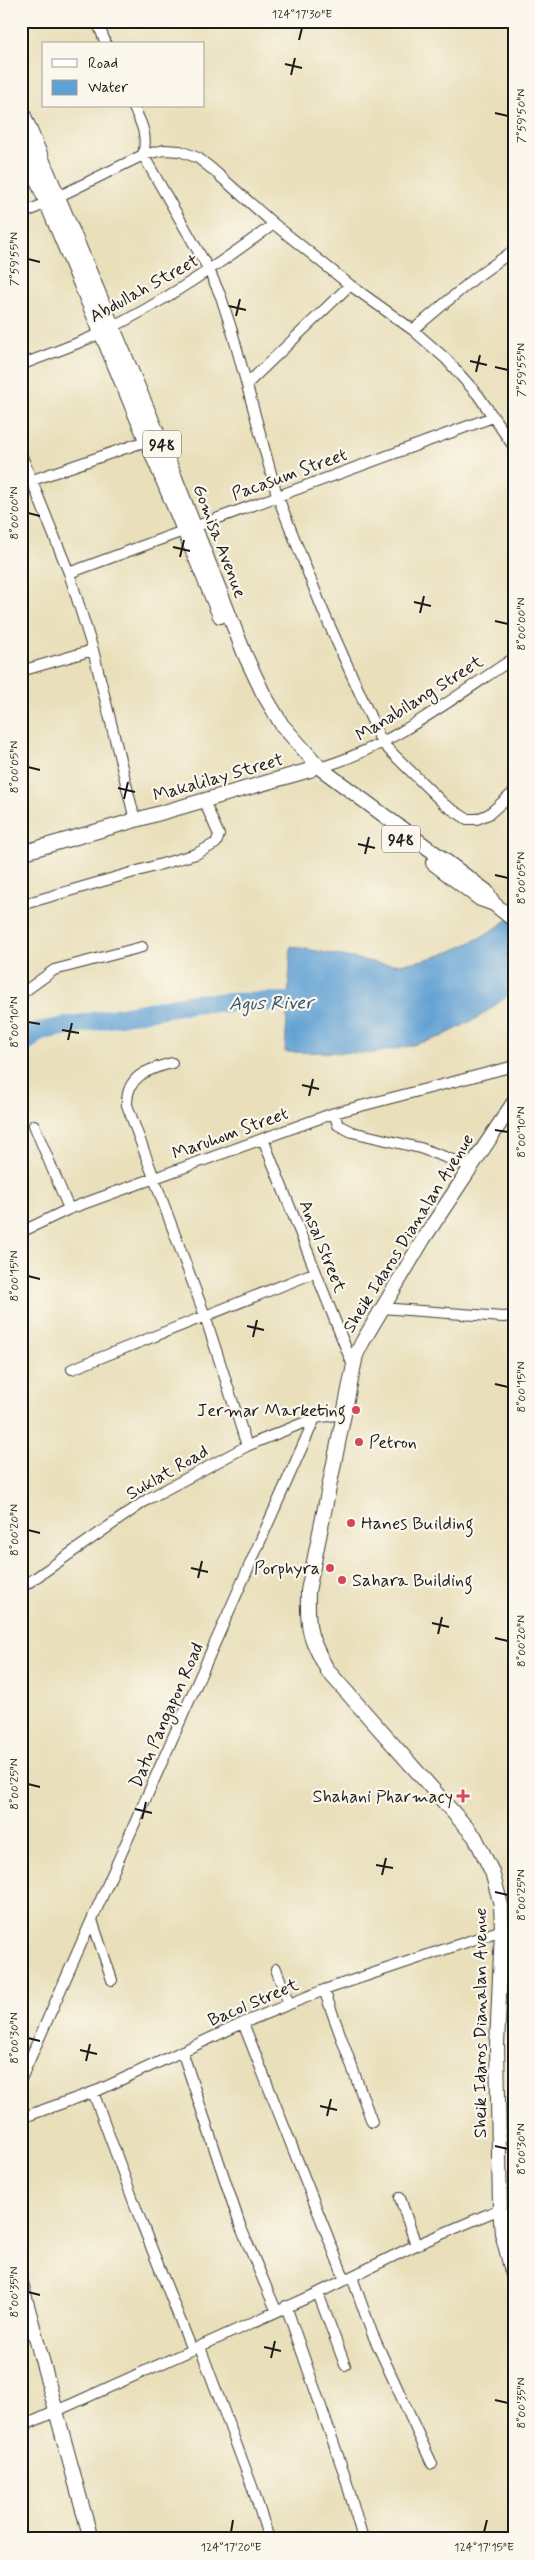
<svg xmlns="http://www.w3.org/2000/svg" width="535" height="2560" font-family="Mynerve,sans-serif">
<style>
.water{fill:#60a0d3;stroke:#3e5e78}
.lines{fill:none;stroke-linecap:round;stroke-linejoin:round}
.river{stroke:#60a0d3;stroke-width:19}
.minor-casing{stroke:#3b3934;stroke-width:12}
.major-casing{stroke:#3b3934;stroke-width:16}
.minor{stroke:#fff;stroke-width:10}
.major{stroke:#fff;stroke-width:14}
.ticks{fill:none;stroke:#1c1c1c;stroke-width:2}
.poi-dot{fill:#d1495b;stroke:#fbf7ec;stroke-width:2}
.labels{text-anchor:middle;stroke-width:4.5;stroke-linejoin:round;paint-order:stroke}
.shield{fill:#fbf7ec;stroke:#5f5e5a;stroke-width:1}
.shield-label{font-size:16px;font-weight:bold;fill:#1c1c1c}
.street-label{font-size:18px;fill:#1c1c1c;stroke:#fbf7ec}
.poi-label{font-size:18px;fill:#1c1c1c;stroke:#fbf7ec;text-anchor:end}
.water-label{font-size:19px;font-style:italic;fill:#3b576e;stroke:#fbf7ec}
.neatline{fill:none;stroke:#1c1c1c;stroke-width:2}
.ticks-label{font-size:12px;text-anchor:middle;fill:#1c1c1c}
</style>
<rect width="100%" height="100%" fill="#fbf7ec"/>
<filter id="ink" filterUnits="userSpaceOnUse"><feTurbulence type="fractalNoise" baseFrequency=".02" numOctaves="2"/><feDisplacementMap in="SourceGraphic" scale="10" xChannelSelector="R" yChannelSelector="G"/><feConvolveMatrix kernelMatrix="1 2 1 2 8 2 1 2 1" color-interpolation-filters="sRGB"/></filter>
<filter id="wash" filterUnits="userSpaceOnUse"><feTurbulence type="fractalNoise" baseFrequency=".0096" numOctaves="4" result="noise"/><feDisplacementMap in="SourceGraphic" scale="20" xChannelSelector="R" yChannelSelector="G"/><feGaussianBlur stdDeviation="1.12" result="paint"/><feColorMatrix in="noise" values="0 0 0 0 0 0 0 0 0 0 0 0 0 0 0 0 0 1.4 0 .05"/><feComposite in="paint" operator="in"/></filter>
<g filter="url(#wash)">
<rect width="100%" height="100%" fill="#e9dfba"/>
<path class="water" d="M 514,915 L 514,987 L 505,998 L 479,1017 L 441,1037 L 406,1047 L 373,1053 L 285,1052 L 291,946 L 383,964 C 429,966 478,943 514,915 Z"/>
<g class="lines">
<path class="river" d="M 21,1046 L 40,1031 L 195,1003 L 313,1001"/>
</g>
</g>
<g filter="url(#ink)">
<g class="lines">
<g class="minor-casing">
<path id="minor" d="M 97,21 L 106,44
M 133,106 C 142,124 148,136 143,155 L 209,270 L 221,297 L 232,331 L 277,495 L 324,613 L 382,743 L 445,805 L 467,819 L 477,819 L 489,814 L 514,792
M 21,215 L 143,155 L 164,150 L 180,151 L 198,158 L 212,169 L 274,224 L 350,285 L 413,330 L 446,359 L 478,395 L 514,447
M 413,330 L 475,278 L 514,250
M 21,365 C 48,354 76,345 103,332 C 164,302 219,264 274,224
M 247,384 L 350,285
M 21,454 L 69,573 L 93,650 L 135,820
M 21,484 L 146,441
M 69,573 L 493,417
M 21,671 L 93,650
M 315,769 C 385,751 453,698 514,658
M 21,905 L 196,854 L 216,843 L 219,835 L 204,801
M 21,994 L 54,970 L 142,947
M 172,1063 C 148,1069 126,1076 127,1105 L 205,1316 L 247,1446
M 334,1113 L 338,1125 L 352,1132 L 420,1148 L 470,1166
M 34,1125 L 69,1209
M 263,1139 L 353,1366
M 21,1232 L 69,1209 L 334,1113 L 514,1066
M 381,1308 L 503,1317 L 514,1316
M 72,1369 L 316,1272
M 21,1588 L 148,1499 L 247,1446 L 315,1418 L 343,1414
M 92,1920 L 112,1980
M 276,1969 L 289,2004
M 324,1990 L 372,2122
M 243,2023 L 345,2280
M 182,2051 L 241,2228 L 276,2310
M 21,2079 L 315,1418
M 93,2092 L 142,2224 L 192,2350
M 21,2118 L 99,2090 L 243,2023 L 324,1990 L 502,1930
M 400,2198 L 416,2245
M 352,2277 L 372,2333 L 432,2464
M 318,2293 L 345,2365
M 286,2306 L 344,2473 L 363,2539
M 200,2347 L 253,2489 L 269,2539
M 21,2427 L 318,2293 L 416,2245 L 500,2209"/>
</g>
<g class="major-casing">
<path id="major" d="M 21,109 L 159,437 L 245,655 L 263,693 L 282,725 L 320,768 L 486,891 L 494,904 L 514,920
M 21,142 L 220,616
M 21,853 L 310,770
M 433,863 L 480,899 L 494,904
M 514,1102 L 424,1238 L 363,1341 L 356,1355 L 308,1591 C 307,1630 309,1637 328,1671 L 475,1837 L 492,1872 L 501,1905 L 502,1930 L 497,2045 L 500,2209 L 502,2233 L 514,2279
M 21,2283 L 91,2539"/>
</g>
<use href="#minor" class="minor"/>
<use href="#major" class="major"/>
</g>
</g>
<path class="ticks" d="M 299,40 L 302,28M 285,64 L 302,68M 291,75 L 295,58M 495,113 L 508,116M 28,259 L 40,262M 229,306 L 246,310M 236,316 L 240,299M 470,361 L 487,365M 495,367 L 508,370M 476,372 L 480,355M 28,513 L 40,516M 173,547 L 190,551M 180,557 L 184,540M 414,602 L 431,606M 420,613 L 424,596M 495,621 L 508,624M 28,767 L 40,770M 118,788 L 135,792M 124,799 L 128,782M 358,844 L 375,848M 365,854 L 369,837M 495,875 L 508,878M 28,1022 L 40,1024M 62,1030 L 79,1033M 68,1040 L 72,1023M 302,1085 L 319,1089M 309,1096 L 313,1079M 495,1130 L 508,1132M 28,1276 L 40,1279M 247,1326 L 264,1330M 253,1337 L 257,1320M 495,1384 L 508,1387M 28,1530 L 40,1533M 191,1568 L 208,1572M 198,1578 L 202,1561M 432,1623 L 449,1627M 438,1634 L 442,1617M 495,1638 L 508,1641M 28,1784 L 40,1787M 135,1809 L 152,1813M 142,1819 L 146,1802M 376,1865 L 393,1868M 382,1875 L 386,1858M 495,1892 L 508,1895M 28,2038 L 40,2041M 80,2050 L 97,2054M 86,2061 L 90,2044M 320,2106 L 337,2110M 327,2116 L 331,2099M 495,2146 L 508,2149M 28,2292 L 40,2295M 264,2347 L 281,2351M 271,2358 L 275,2341M 495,2400 L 508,2403M 231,2532 L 233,2520M 484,2532 L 487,2520"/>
<g class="poi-dot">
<circle cx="356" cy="1410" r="5"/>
<circle cx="359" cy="1442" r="5"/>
<circle cx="351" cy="1523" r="5"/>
<circle cx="330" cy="1568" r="5"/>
<circle cx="342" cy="1580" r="5"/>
<path d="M460.5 1788.5h5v5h5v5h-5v5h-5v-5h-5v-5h5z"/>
</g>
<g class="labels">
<g class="shield">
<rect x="143" y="430.5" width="38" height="27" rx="4"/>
<rect x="382" y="825.5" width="38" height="27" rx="4"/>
</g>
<g class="shield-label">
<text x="162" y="450">948</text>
<text x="401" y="845">948</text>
</g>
<g class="street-label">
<text transform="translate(144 288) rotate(-29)" y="6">Abdullah Street</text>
<text transform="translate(289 474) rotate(-20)" y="6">Pacasum Street</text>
<text transform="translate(220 541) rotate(69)" y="6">Gomisa Avenue</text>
<text transform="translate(419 698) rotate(-32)" y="6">Manabilang Street</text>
<text transform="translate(218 777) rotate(-16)" y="6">Makalilay Street</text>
<text transform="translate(230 1133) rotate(-20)" y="6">Maruhom Street</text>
<text transform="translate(408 1233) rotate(-58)" y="6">Sheik Idaros Dianalan Avenue</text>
<text transform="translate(323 1246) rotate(68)" y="6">Ansal Street</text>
<text transform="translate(167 1472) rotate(-30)" y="6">Suklat Road</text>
<text transform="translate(166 1715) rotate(-66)" y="6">Datu Pangapon Road</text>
<text transform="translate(253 2002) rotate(-23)" y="6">Bacol Street</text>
<text transform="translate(480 2023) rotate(-90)" y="6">Sheik Idaros Dianalan Avenue</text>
</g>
<g class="poi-label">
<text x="346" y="1416">Jermar Marketing</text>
<text x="369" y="1448" text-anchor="start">Petron</text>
<text x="361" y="1529" text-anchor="start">Hanes Building</text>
<text x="320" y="1574">Porphyra</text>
<text x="352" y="1586" text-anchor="start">Sahara Building</text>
<text x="453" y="1802">Shahani Pharmacy</text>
</g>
<g class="water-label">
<text transform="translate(271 1002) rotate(-1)" y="7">Agus River</text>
</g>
</g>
<rect width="535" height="2560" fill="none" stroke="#fbf7ec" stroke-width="55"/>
<rect x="42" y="42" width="162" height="65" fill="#fbf7ec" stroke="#a29f99"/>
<rect x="52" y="59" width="25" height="8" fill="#ffffff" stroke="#a29f99"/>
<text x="88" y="68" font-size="15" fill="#1c1c1c">Road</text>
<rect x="52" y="80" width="25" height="15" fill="#60a0d3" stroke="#a29f99"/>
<text x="88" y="92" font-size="15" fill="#1c1c1c">Water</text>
<rect x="28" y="28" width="480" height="2504" class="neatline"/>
<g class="ticks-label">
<text x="302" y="18">124°17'30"E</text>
<text transform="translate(521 116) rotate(-90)" y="4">7°59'50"N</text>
<text transform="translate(14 259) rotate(-90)" y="4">7°59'55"N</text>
<text transform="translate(521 370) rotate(-90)" y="4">7°59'55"N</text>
<text transform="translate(14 513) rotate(-90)" y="4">8°00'00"N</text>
<text transform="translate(521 624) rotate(-90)" y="4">8°00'00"N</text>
<text transform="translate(14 767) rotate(-90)" y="4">8°00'05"N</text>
<text transform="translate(521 878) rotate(-90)" y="4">8°00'05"N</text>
<text transform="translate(14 1022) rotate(-90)" y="4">8°00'10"N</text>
<text transform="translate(521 1132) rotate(-90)" y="4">8°00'10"N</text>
<text transform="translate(14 1276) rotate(-90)" y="4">8°00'15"N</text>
<text transform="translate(521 1387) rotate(-90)" y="4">8°00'15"N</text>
<text transform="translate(14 1530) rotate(-90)" y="4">8°00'20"N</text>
<text transform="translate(521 1641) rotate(-90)" y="4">8°00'20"N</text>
<text transform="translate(14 1784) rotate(-90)" y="4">8°00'25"N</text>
<text transform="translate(521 1895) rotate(-90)" y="4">8°00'25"N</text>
<text transform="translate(14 2038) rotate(-90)" y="4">8°00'30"N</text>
<text transform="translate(521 2149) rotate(-90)" y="4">8°00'30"N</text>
<text transform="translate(14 2292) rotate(-90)" y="4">8°00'35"N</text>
<text transform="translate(521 2403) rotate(-90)" y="4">8°00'35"N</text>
<text x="231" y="2551">124°17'20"E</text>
<text x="484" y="2551">124°17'15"E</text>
</g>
</svg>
